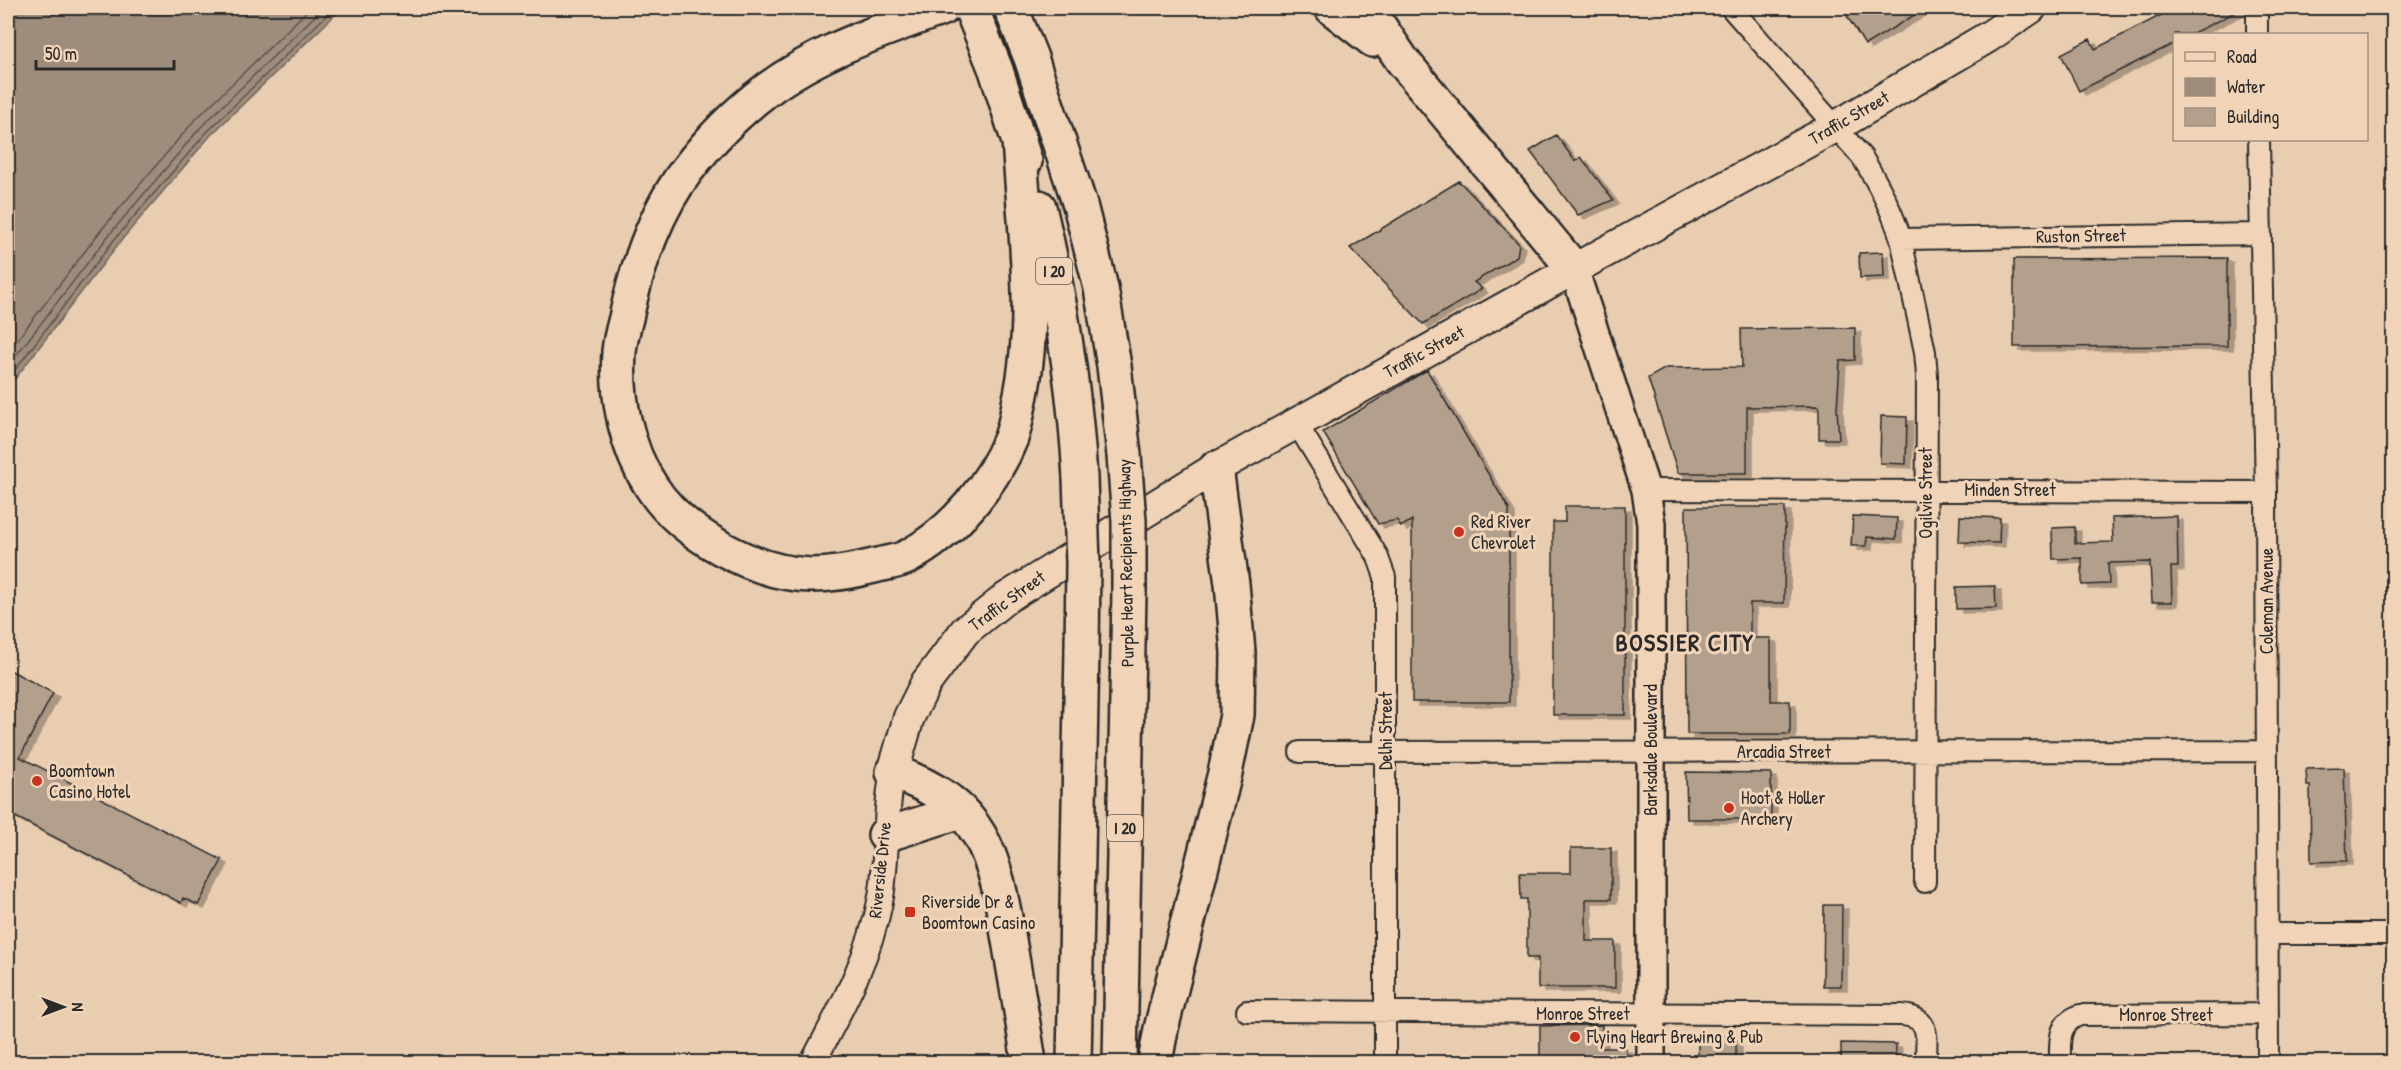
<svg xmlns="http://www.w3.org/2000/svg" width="2401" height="1070" font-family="'Patrick Hand',sans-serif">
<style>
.water{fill:#9e8d7c;stroke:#70665c;stroke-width:1.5}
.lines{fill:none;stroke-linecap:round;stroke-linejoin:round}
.shore{stroke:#59524b;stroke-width:1.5}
.building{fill:#b3a08c;stroke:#2b2b2b;stroke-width:1.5;filter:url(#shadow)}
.minor-casing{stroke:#2b2b2b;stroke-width:24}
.tertiary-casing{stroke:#2b2b2b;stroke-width:28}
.secondary-casing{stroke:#2b2b2b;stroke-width:32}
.primary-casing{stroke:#2b2b2b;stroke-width:34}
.motorway-casing{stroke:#2b2b2b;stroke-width:38}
.minor{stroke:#f1d4b7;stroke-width:20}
.tertiary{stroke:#f1d4b7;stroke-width:24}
.secondary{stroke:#f1d4b7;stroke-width:27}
.primary{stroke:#f1d4b7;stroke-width:30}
.motorway{stroke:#f1d4b7;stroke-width:33}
.motorway-bridge-casing{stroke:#2b2b2b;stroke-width:38;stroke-linecap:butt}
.motorway-bridge{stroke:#f1d4b7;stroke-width:33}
.poi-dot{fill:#c8321e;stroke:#f1d4b7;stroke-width:2}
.labels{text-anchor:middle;stroke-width:6;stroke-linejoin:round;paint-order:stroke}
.shield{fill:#f1d4b7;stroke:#665e55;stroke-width:1.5}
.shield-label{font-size:16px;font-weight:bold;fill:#2b2b2b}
.street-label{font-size:18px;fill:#2b2b2b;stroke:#f1d4b7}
.poi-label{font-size:18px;fill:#2b2b2b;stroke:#f1d4b7;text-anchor:start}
.district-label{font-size:24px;font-weight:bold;letter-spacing:1.5px;fill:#2b2b2b;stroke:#f1d4b7}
</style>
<defs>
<filter id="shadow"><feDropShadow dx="6" dy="4" stdDeviation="0" flood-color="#0004"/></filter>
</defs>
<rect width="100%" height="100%" fill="#e9cdb1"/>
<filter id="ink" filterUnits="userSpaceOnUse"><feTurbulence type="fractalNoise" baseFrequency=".0167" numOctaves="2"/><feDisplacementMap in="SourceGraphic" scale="12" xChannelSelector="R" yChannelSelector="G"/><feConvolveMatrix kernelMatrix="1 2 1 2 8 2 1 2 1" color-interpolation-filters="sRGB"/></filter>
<g filter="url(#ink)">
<path class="water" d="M 8,8 L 342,8 L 211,135 L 119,243 L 8,388 Z"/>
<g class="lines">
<path class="shore" d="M 8,352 L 102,229 L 194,121 L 310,8
M 8,366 L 109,235 L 201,127 L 323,8
M 8,379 L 114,240 L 207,132 L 334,8"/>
</g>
<path class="building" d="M 1842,8 L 1926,8 L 1865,45 Z
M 2175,8 L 2244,8 L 2191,34 L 2175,34 L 2175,43 L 2079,91 L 2061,54 L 2090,39 L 2095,49 Z
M 1556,135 L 1575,161 L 1581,157 L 1613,200 L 1578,215 L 1530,151 Z
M 1459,181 L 1519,244 L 1517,256 L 1474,282 L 1482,289 L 1423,324 L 1350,248 Z
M 1883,252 L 1884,277 L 1860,278 L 1859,253 Z
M 2227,258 L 2227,346 L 2014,347 L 2014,259 Z
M 1855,328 L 1855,360 L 1840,361 L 1837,409 L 1839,439 L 1819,439 L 1819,406 L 1747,407 L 1747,473 L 1678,473 L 1648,378 L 1666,368 L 1742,367 L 1741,329 Z
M 1427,370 L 1509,509 L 1509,702 L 1412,702 L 1412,520 L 1401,527 L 1397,520 L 1378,524 L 1323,432 Z
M 1881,416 L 1907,417 L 1906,464 L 1880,463 Z
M 1565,506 L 1625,506 L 1625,715 L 1553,715 L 1553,522 L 1565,522 Z
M 1686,507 L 1785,507 L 1784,603 L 1750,603 L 1750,638 L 1771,638 L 1771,701 L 1790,701 L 1790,734 L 1687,734 Z
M 1853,516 L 1897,518 L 1896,539 L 1867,537 L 1866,546 L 1851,546 Z
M 1960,516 L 2000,518 L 1999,543 L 1959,542 Z
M 2177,516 L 2178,567 L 2171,567 L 2172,602 L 2152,602 L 2150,562 L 2108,563 L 2109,584 L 2082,585 L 2082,558 L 2053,559 L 2052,528 L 2075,527 L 2075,543 L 2113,542 L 2112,518 Z
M 1995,586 L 1996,608 L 1956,609 L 1956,587 Z
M 8,669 L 53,693 L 20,757 L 222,860 L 198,905 L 183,898 L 181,903 L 8,813 Z
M 2344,768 L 2347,861 L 2311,862 L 2310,786 L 2307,786 L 2306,769 Z
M 1686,772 L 1771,773 L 1771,819 L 1687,819 Z
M 1571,848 L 1611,848 L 1611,899 L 1586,899 L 1586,941 L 1615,941 L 1615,988 L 1538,988 L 1538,958 L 1527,958 L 1527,899 L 1521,899 L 1520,873 L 1571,873 Z
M 1824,905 L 1842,905 L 1841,986 L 1823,986 Z
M 1602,1025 L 1602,1048 L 1626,1048 L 1627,1062 L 1540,1062 L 1540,1026 Z
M 1698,1036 L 1736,1036 L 1736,1062 L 1698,1062 Z
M 1841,1043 L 1896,1044 L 1895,1062 L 1841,1062 Z"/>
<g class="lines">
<g class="minor-casing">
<path id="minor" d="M 1731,8 L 1862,157 C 1878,183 1892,210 1901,239 L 1925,352 L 1927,375 L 1925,882
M 2257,8 L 2257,34
M 2259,140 L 2266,492 L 2268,1062
M 1901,239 L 2261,234
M 1297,424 L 1377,555 L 1385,577 L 1385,1062
M 1646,490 L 2266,492
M 1300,752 L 2267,751
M 2268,934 L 2394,934
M 1247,1011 L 1901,1015 C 1932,1017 1926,1038 1926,1062
M 2060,1062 C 2060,1042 2057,1023 2080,1015 L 2268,1014"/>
</g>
<g class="tertiary-casing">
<path id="tertiary" d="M 813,1062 C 841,1009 870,957 881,897 C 888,855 884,813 893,772"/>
</g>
<g class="secondary-casing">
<path id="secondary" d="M 1574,269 L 1646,490 L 1651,524 L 1651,1062"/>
</g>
<g class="primary-casing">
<path id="primary" d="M 893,772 L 909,717 L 926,683 L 965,631 L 1006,598 L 1216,468 L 1574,269 L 1835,127 L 1988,37 L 2031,8"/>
</g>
<g class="motorway-casing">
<path id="motorway" d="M 943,8 C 877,32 810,54 755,99 C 727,122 700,151 679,181 C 652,222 636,270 626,318 C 623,329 620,340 619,352 C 616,397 626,448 651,486 C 681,534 755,574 811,575 C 832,575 854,571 874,566 C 884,563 898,562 907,557 C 953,533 992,485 1011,438 C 1015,427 1017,415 1019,404 C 1039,316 1024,227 1019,139
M 971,8 L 996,70 L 1025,161
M 1011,8 L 1031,58 L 1080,205 L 1101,288 L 1114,366 L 1124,455
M 1332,8 L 1373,40
M 1361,8 L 1377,23 L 1402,60 L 1574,269
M 1039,207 C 1060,296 1075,386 1080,478
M 893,772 C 984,804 994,853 1009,940 C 1016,981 1023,1022 1029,1062
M 885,835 L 961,811
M 1074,1062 L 1082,649
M 1120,1062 L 1129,593
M 1155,1062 L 1161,1029 L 1225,773 L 1237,715 L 1238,652 L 1232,584 L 1216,468"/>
</g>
<use href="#minor" class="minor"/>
<use href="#tertiary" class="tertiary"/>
<use href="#secondary" class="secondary"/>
<use href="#primary" class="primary"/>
<use href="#motorway" class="motorway"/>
<g class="motorway-bridge-casing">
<path id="motorway-bridge" d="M 1124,455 L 1129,521 L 1129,593
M 1080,478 L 1083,563 L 1082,649"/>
</g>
<use href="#motorway-bridge" class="motorway-bridge"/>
</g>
</g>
<g class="poi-dot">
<circle cx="1459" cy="532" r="6"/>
<circle cx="37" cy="781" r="6"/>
<circle cx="1729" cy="808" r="6"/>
<rect x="904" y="906" width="12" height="12" rx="3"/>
<circle cx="1575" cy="1037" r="6"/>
</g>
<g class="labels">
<g class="shield">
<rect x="1036" y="258" width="36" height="26" rx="4.5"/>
<rect x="1107" y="815" width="36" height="26" rx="4.5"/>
</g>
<g class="shield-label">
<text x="1054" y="277">I 20</text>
<text x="1125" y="834">I 20</text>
</g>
<g class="street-label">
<text transform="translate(1849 118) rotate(-30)" y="6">Traffic Street</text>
<text transform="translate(2081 236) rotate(-1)" y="6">Ruston Street</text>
<text transform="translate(1424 352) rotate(-29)" y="6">Traffic Street</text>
<text x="2010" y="496">Minden Street</text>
<text transform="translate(1926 493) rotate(-90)" y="6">Ogilvie Street</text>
<text transform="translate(1126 563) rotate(-91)" y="6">Purple Heart Recipients Highway</text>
<text transform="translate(1007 601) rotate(-36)" y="6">Traffic Street</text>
<text transform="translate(2267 601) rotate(-90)" y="6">Coleman Avenue</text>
<text transform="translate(1386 731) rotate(-90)" y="6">Delhi Street</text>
<text transform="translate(1651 750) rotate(-90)" y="6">Barksdale Boulevard</text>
<text x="1784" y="758">Arcadia Street</text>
<text transform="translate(880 870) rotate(-84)" y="6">Riverside Drive</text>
<text x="1583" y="1020">Monroe Street</text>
<text x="2166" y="1021">Monroe Street</text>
</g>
<g class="poi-label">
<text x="1471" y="528">Red River<tspan x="1471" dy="21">Chevrolet</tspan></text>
<text x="49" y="777">Boomtown<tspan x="49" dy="21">Casino Hotel</tspan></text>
<text x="1741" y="804">Hoot &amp; Holler<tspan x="1741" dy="21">Archery</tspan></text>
<text x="922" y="908">Riverside Dr &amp;<tspan x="922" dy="21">Boomtown Casino</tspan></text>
<text x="1587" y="1043">Flying Heart Brewing &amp; Pub</text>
</g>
<g class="district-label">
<text x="1685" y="651">BOSSIER CITY</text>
</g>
</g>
<rect width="2401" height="1070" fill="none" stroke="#f1d4b7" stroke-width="30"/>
<rect x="15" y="15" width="2371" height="1040" fill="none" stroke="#2b2b2b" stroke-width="2" filter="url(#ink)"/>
<rect x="2173" y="33" width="195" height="108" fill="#f1d4b7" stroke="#a2907f" stroke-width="1.5"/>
<rect x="2185" y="52" width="30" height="9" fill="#f1d4b7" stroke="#a2907f" stroke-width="1.5"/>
<text x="2227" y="63" font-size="18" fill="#2b2b2b">Road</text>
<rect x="2185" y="78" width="30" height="18" fill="#9e8d7c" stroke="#a2907f" stroke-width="1.5"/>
<text x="2227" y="93" font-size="18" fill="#2b2b2b">Water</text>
<rect x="2185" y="108" width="30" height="18" fill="#b3a08c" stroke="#a2907f" stroke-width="1.5"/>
<text x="2227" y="123" font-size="18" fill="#2b2b2b">Building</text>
<g transform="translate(63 1007) rotate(90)" stroke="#f1d4b7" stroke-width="4.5" paint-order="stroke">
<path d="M0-4.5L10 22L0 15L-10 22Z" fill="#2b2b2b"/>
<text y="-9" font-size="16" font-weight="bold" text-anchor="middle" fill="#2b2b2b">N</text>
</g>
<path d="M36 60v9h138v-9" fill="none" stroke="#2b2b2b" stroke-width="3"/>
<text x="45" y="60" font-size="18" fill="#2b2b2b" stroke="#f1d4b7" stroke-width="4.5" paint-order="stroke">50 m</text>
</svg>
